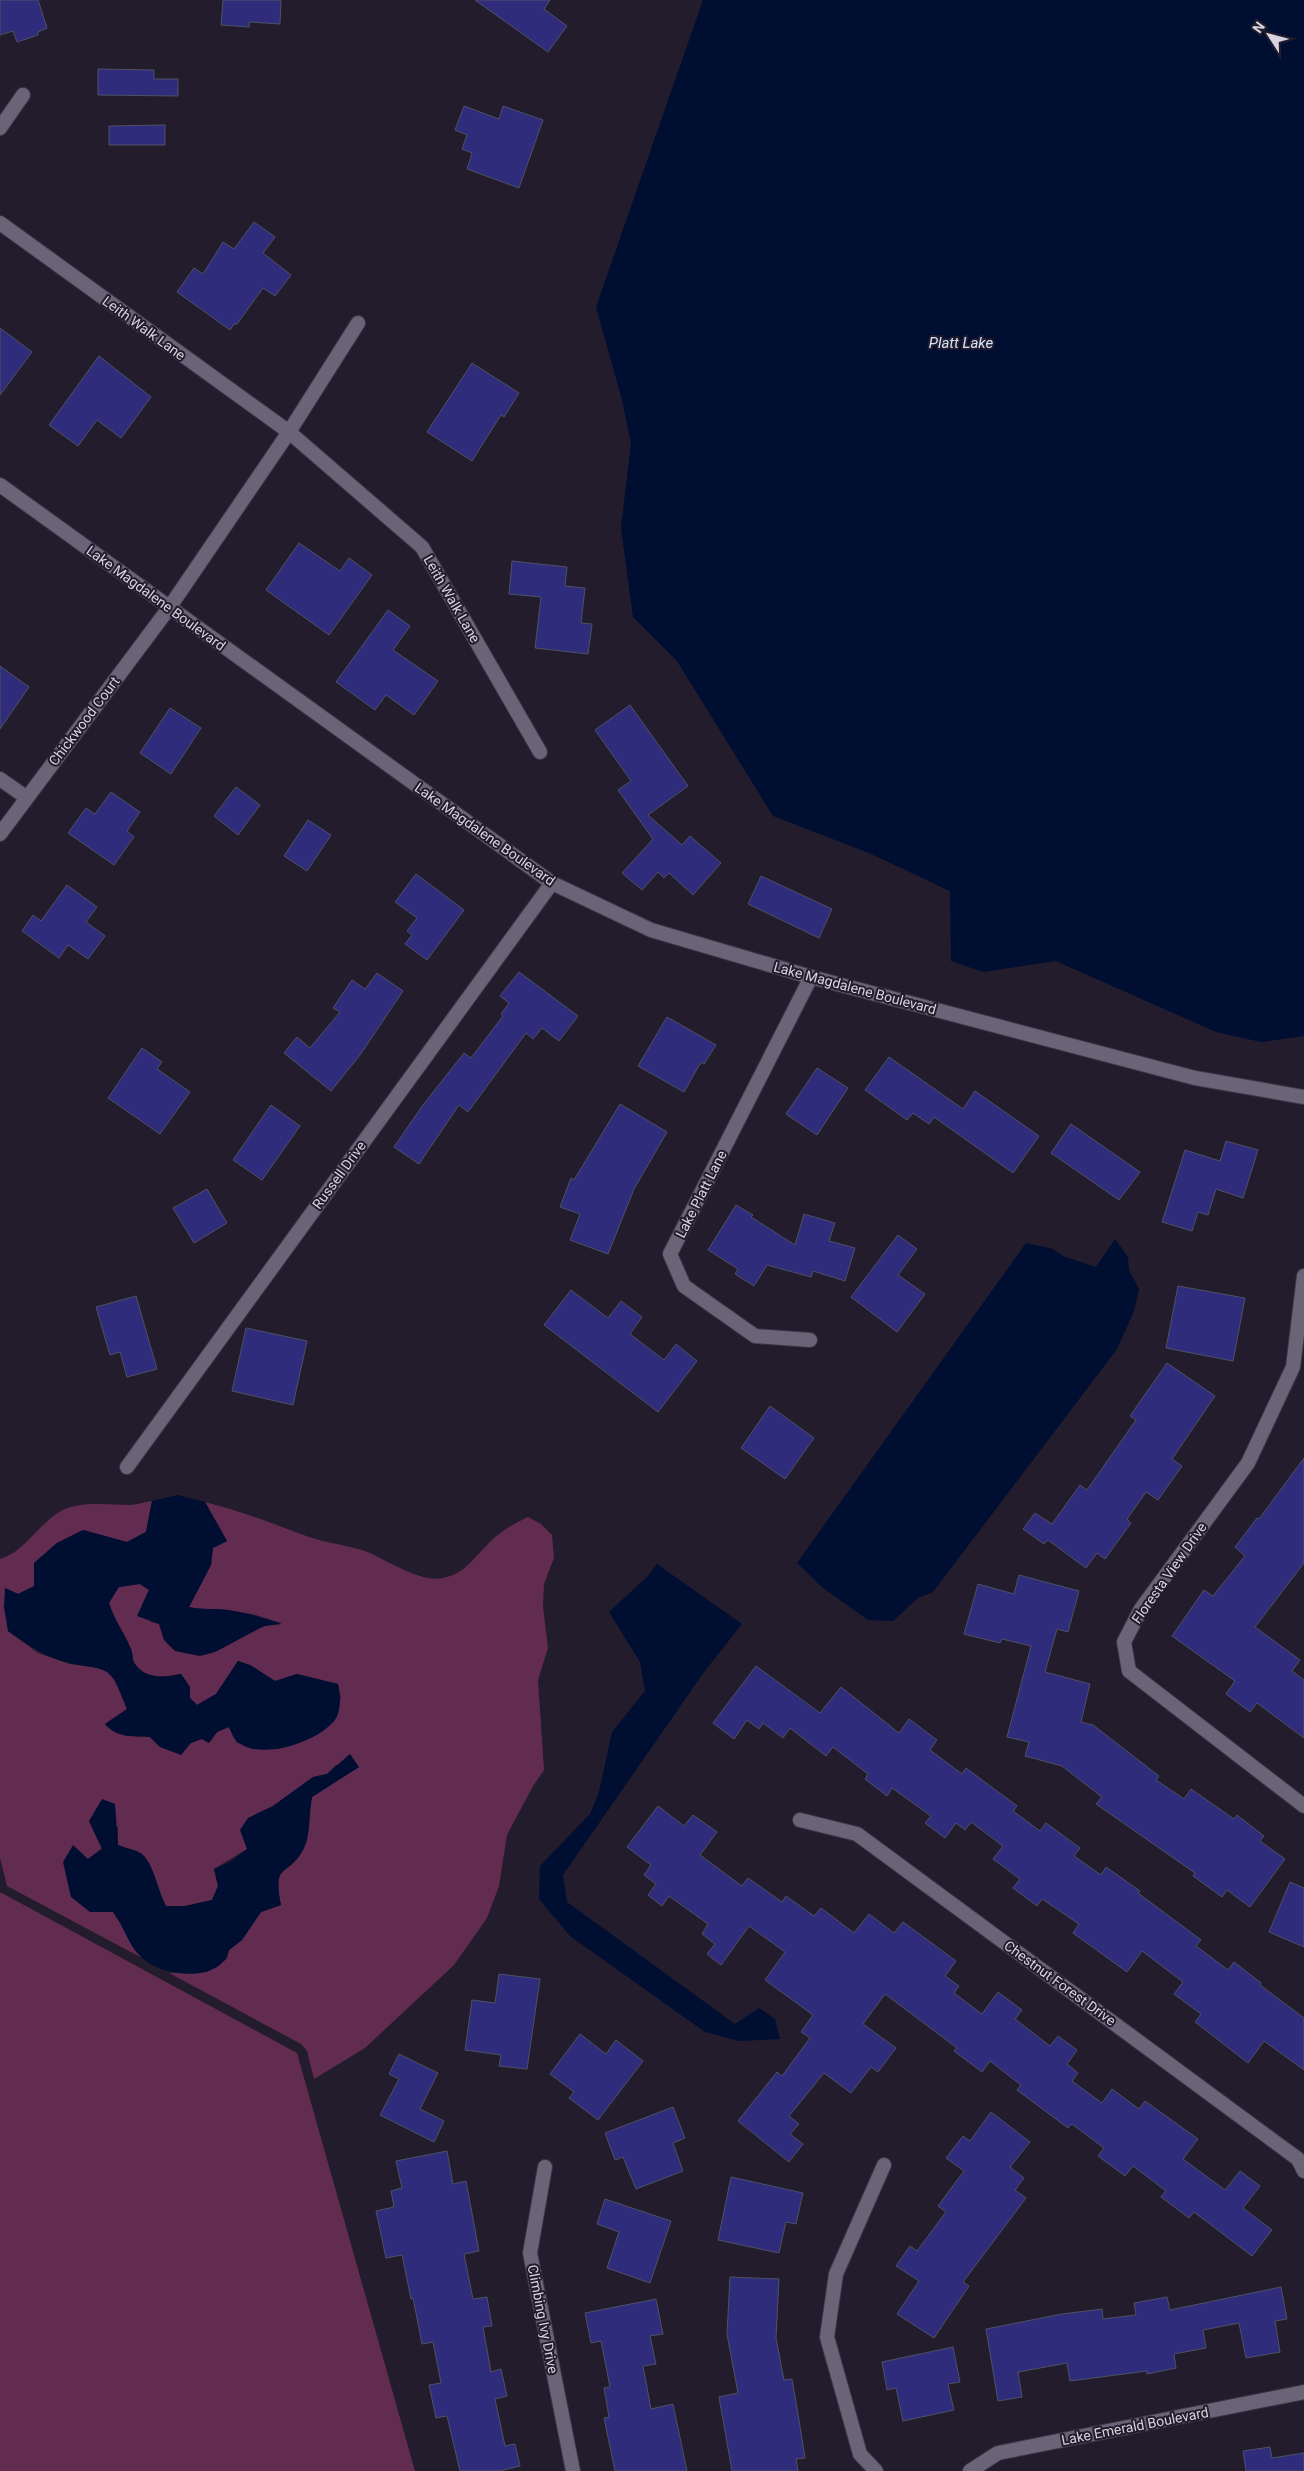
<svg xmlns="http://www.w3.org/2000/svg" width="1304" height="2471" font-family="Roboto,sans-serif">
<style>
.green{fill:#622c50}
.water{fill:#000e32}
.building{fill:#2f2d7b;stroke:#4e5164}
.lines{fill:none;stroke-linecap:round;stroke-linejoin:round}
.minor-casing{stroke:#3c3745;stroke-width:16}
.tertiary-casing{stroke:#3c3745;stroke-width:16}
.minor{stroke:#6b6478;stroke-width:14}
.tertiary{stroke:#6b6478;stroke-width:14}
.labels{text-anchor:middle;stroke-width:4;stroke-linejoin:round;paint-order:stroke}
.street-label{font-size:14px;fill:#d7d4df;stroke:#221c2d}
.water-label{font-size:15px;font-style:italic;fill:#d6e4f9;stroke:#221c2d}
</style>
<rect width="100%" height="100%" fill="#221c2d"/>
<path class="green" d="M 152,1501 L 146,1532 L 127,1542 L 83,1530 L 57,1543 L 34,1563 L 34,1586 L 18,1594 L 5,1588 L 8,1631 L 38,1653 L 70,1664 L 93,1667 L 106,1671 L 114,1679 L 127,1709 L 105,1724 L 126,1736 L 150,1737 L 160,1747 L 202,1739 L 209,1743 L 217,1732 L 229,1727 L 237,1743 L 279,1749 L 313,1737 L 335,1720 L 341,1698 L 338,1684 L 297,1674 L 275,1681 L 250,1665 L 238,1661 L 216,1694 L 197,1705 L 190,1698 L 190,1687 L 181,1674 C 165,1677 146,1680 135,1664 C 132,1660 133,1654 131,1649 C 124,1632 115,1622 109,1603 L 118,1587 L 140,1584 L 149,1590 L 142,1605 L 151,1622 L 160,1624 C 164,1640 168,1650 186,1653 C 221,1660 235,1635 265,1626 C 270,1624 276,1624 281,1623 L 252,1614 L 225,1610 L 211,1611 L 189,1607 L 211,1565 L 213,1548 L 227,1541 L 205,1502 C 241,1511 274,1524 309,1537 C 327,1543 347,1545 365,1551 C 386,1559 419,1583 443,1578 C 464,1574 473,1559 487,1545 C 498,1533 513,1524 528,1517 L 541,1524 L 552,1535 L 554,1558 L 544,1584 L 543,1607 L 548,1648 L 538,1680 L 544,1770 L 533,1786 L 507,1835 L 499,1886 L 487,1918 L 454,1965 L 365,2048 L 314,2079 L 307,2051 L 301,2044 L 169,1973 L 207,1972 L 227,1959 L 229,1950 L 242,1940 L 261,1912 L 281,1905 C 272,1860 288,1879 304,1848 C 311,1833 309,1813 312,1797 L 359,1767 L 336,1765 L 327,1774 L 313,1777 L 273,1806 L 248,1818 L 247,1849 L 214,1869 L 218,1886 L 212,1900 L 185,1906 L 166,1906 C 158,1891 154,1866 143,1855 C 138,1850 124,1848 118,1845 L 118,1827 L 89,1821 L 102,1848 L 88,1859 L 90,1912 L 113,1912 L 142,1958 L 7,1886 L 0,1858 L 0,1559 C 25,1552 39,1522 63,1510 C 82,1501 109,1505 129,1505 C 136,1505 144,1502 152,1501 Z
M 0,1892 L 297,2053 L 415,2471 L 0,2471 Z"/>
<path class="water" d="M 703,0 L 1304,0 L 1304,1036 L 1261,1042 L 1216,1032 L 1056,961 L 983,972 L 951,961 L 950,891 L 869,853 L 773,816 L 677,661 L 633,617 L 621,528 L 631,443 L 622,400 L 596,307 Z
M 1115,1239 L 1128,1257 L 1129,1270 L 1139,1289 L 1134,1311 L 1117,1349 L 933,1592 L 918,1598 L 893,1621 L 868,1620 L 823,1588 L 797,1563 L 1026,1243 L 1053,1249 L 1063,1256 L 1096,1267 Z
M 178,1495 L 205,1502 L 227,1541 L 213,1548 L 211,1565 L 189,1607 C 204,1610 215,1608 229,1610 C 247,1613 264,1618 282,1624 L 264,1626 L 215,1652 L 200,1656 L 175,1651 L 164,1640 L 159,1624 L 137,1616 L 149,1590 L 140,1584 L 119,1587 L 109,1603 C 115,1622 124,1632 131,1649 C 133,1654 132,1660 135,1664 C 146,1680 165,1677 181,1674 L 190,1687 L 190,1698 L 197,1705 L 216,1694 L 238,1661 L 250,1665 L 275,1681 L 297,1674 L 338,1684 C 340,1695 342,1712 334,1721 C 317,1742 262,1760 239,1743 C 234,1740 231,1732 229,1727 L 217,1732 L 209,1743 L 202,1739 L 191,1743 L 181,1755 L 160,1747 L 150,1737 C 133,1736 116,1738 105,1724 L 127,1709 C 122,1697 117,1679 107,1672 C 96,1665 81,1667 69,1663 C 45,1657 28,1645 8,1631 L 4,1607 L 5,1588 L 18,1594 L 34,1586 L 34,1563 L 57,1543 L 83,1530 L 127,1542 L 146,1532 L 152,1501 Z
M 657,1564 L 742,1624 L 704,1672 L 563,1875 L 567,1902 L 735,2024 L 759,2008 L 775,2019 L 780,2039 L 739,2041 L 705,2032 L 570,1936 L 539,1899 L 540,1866 L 590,1814 L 599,1792 L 612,1732 L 645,1691 L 640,1662 L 609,1612 L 647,1577 Z
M 350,1754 L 359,1767 L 312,1797 C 308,1814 311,1833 304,1848 C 288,1879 272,1860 281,1905 L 261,1912 L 242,1940 L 229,1950 C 221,1984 161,1977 141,1957 C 128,1945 124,1926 113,1912 L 90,1912 L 71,1897 L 63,1862 L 73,1845 L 88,1859 L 102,1849 L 89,1821 L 102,1799 L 115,1804 L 118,1845 C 125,1848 138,1850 143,1855 C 154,1866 158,1891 166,1906 L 185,1906 L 212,1900 L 218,1886 L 214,1869 L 230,1862 L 247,1849 L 240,1830 L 248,1818 L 273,1806 L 313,1777 L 327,1774 Z"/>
<path class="building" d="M 0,0 L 38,0 L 47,28 L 38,32 L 38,35 L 17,42 L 13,31 L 0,35 Z
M 223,0 L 281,0 L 280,24 L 249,22 L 249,27 L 221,25 Z
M 475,0 L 550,0 L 544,9 L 567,26 L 548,52 Z
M 98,69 L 154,70 L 154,79 L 178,79 L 178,96 L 98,95 Z
M 464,106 L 499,119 L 503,106 L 543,120 L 519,188 L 467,169 L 472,153 L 462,149 L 467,135 L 455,130 Z
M 165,125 L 165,145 L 109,145 L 109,126 Z
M 254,222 L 275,237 L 263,253 L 291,275 L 275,296 L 263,288 L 237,324 L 234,324 L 230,330 L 177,292 L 194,268 L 203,274 L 223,242 L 234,249 Z
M 0,328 L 32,352 L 0,395 Z
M 99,356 L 151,397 L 121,438 L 97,420 L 78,446 L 49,425 Z
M 472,363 L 519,393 L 504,417 L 501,415 L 472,461 L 427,432 Z
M 299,543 L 340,571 L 349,558 L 372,575 L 329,635 L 266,590 Z
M 512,561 L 567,567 L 565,586 L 585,588 L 581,623 L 592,624 L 588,654 L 535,648 L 541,597 L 509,594 Z
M 388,610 L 410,626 L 393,650 L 438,681 L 414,715 L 386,695 L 375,710 L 336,682 Z
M 0,666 L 29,687 L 0,729 Z
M 630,705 L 688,786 L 648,815 L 682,845 L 690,836 L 721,863 L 693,895 L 669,873 L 664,878 L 658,872 L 642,890 L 622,873 L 653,839 L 618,790 L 631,781 L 595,730 Z
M 170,708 L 201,728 L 171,774 L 140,753 Z
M 236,787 L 260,805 L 238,835 L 214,816 Z
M 111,792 L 140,812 L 127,831 L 134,837 L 114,865 L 68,833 L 86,808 L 95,814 Z
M 308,820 L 331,835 L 307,871 L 284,856 Z
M 416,874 L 464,910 L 427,960 L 405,944 L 412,935 L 407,931 L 417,918 L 395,902 Z
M 761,876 L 832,909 L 819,938 L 748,904 Z
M 67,885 L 97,907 L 86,922 L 105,936 L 88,959 L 68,945 L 59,958 L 22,931 L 33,915 L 41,921 Z
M 519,972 L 578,1016 L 559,1041 L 542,1028 L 533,1039 L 526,1033 L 468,1112 L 459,1105 L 419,1164 L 394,1147 L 423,1105 L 464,1053 L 471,1058 L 503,1016 L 501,1014 L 509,1003 L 500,996 Z
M 377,973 L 403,991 L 360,1055 L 331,1091 L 284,1053 L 297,1037 L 310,1048 L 340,1012 L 333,1008 L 352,980 L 365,989 Z
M 667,1017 L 716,1045 L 704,1064 L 701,1062 L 684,1092 L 638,1066 Z
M 142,1048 L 162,1062 L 157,1069 L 190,1092 L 160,1134 L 108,1098 Z
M 889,1057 L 963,1109 L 975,1091 L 1039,1136 L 1013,1173 L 934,1117 L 929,1124 L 913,1113 L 907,1120 L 865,1090 Z
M 817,1068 L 848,1088 L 817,1135 L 786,1114 Z
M 620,1104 L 667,1132 L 634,1189 L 608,1254 L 570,1240 L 580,1214 L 560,1207 L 571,1178 L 574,1180 Z
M 271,1105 L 300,1126 L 262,1180 L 233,1160 Z
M 1071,1124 L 1140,1172 L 1119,1200 L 1051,1153 Z
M 1226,1141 L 1258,1150 L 1243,1198 L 1216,1189 L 1208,1215 L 1198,1212 L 1192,1231 L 1162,1222 L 1185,1150 L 1220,1161 Z
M 207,1189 L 227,1223 L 194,1243 L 173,1208 Z
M 736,1205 L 753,1215 L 751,1217 L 795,1245 L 804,1214 L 835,1223 L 829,1241 L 855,1248 L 845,1281 L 813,1271 L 811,1277 L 767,1265 L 754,1286 L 735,1274 L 738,1269 L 708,1250 Z
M 898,1235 L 917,1249 L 898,1275 L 925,1294 L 897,1332 L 851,1297 Z
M 1178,1286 L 1245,1298 L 1233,1361 L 1166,1348 Z
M 571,1290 L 608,1318 L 621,1301 L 642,1317 L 630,1334 L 664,1360 L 676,1344 L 697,1361 L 658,1412 L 544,1325 Z
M 136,1296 L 157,1369 L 127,1377 L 120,1352 L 110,1355 L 96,1307 Z
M 246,1328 L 307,1341 L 293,1405 L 232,1391 Z
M 1167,1363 L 1215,1396 L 1172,1459 L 1182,1466 L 1158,1500 L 1146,1492 L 1127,1519 L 1131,1523 L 1105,1559 L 1097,1553 L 1086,1568 L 1048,1540 L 1044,1544 L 1023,1529 L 1035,1513 L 1052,1524 L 1080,1485 L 1087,1490 L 1136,1420 L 1130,1416 Z
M 770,1406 L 814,1438 L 785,1479 L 741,1448 Z
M 1304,1458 L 1304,1563 L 1255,1627 L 1300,1660 L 1292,1671 L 1304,1680 L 1304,1738 L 1257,1703 L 1250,1712 L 1226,1694 L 1235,1681 L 1172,1636 L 1204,1590 L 1213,1596 L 1245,1556 L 1235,1547 L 1257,1518 L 1259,1519 Z
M 1019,1575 L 1079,1591 L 1068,1632 L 1057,1629 L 1045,1672 L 1090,1684 L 1081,1722 L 1093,1725 L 1159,1776 L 1156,1780 L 1184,1799 L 1191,1789 L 1234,1819 L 1237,1815 L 1264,1836 L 1260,1841 L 1285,1859 L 1250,1907 L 1227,1890 L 1222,1897 L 1193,1876 L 1195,1873 L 1096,1804 L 1102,1797 L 1062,1766 L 1025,1756 L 1029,1742 L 1007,1737 L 1031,1646 L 1002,1639 L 1000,1643 L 964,1634 L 978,1584 L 1014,1594 Z
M 756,1666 L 820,1713 L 841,1687 L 899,1733 L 909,1719 L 937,1740 L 930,1750 L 962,1774 L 966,1768 L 1017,1806 L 1013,1811 L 1040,1831 L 1046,1823 L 1080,1848 L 1074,1856 L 1101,1875 L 1106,1867 L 1140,1891 L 1138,1893 L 1201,1940 L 1196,1946 L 1228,1970 L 1234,1962 L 1261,1983 L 1260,1985 L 1304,2018 L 1304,2070 L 1264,2041 L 1248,2063 L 1195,2022 L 1201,2014 L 1174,1994 L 1183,1982 L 1142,1951 L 1127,1972 L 1073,1933 L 1079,1924 L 1042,1899 L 1037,1906 L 1013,1888 L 1020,1879 L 993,1859 L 1003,1846 L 971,1822 L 965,1830 L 956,1823 L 945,1838 L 925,1823 L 931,1816 L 892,1788 L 887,1796 L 865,1779 L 868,1774 L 833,1747 L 826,1756 L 790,1728 L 783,1738 L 763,1723 L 759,1729 L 747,1720 L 734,1739 L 713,1723 Z
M 658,1806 L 684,1826 L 693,1815 L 717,1832 L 700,1855 L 742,1886 L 748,1878 L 782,1902 L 786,1896 L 814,1916 L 821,1908 L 854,1933 L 869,1914 L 894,1933 L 903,1922 L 956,1961 L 945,1976 L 959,1986 L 954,1993 L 982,2014 L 998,1992 L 1022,2010 L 1015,2019 L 1050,2046 L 1058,2036 L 1077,2050 L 1067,2064 L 1078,2073 L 1072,2081 L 1102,2103 L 1112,2089 L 1139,2109 L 1145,2101 L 1198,2139 L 1183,2159 L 1225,2190 L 1240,2171 L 1260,2186 L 1243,2208 L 1272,2230 L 1252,2256 L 1194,2212 L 1189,2218 L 1161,2197 L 1166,2191 L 1133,2166 L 1125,2176 L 1098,2156 L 1104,2148 L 1072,2124 L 1068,2128 L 1017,2090 L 1021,2085 L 990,2061 L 982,2072 L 954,2051 L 957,2048 L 885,1994 L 863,2024 L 896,2048 L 878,2072 L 871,2067 L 851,2093 L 824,2073 L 789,2116 L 799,2124 L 790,2134 L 803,2144 L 789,2162 L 738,2121 L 777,2072 L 782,2076 L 810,2038 L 801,2032 L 813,2015 L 765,1980 L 785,1952 L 749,1926 L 721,1965 L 707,1954 L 715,1944 L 702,1934 L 708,1924 L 669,1896 L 662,1906 L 648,1895 L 656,1884 L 644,1875 L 651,1865 L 627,1847 Z
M 1290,1882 L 1304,1888 L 1304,1947 L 1269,1932 Z
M 499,1974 L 540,1979 L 527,2069 L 499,2066 L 501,2055 L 465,2050 L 472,2000 L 495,2003 Z
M 580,2034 L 606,2054 L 616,2040 L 643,2061 L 598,2120 L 569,2098 L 574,2092 L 550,2074 Z
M 399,2054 L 438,2073 L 420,2109 L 444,2121 L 434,2142 L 380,2115 L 399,2079 L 389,2074 Z
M 673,2107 L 685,2138 L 673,2143 L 683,2171 L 636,2189 L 623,2157 L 615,2160 L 605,2133 Z
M 991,2112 L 1030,2142 L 1010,2167 L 1024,2178 L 1015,2190 L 1026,2198 L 963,2282 L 969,2286 L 934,2338 L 897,2314 L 919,2281 L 896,2266 L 910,2246 L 917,2251 L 946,2212 L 938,2206 L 964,2171 L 946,2158 L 963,2136 L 970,2141 Z
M 447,2151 L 453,2184 L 466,2181 L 479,2251 L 464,2254 L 473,2299 L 487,2297 L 492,2326 L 483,2327 L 491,2372 L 501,2369 L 507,2396 L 495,2399 L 505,2446 L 515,2444 L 520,2466 L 499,2471 L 460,2471 L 447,2416 L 436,2418 L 429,2385 L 441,2383 L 433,2342 L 422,2344 L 413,2298 L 411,2299 L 402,2255 L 386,2258 L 376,2211 L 394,2207 L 391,2191 L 402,2188 L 396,2161 Z
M 731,2177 L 803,2193 L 796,2224 L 786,2222 L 779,2253 L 718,2240 Z
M 605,2199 L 671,2221 L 650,2283 L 607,2268 L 619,2232 L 597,2224 Z
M 730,2277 L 779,2279 L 776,2338 L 784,2380 L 792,2379 L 798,2414 L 805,2458 L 796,2459 L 798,2471 L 732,2471 L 719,2397 L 738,2393 L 727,2334 Z
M 1281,2287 L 1287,2319 L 1275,2321 L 1280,2352 L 1246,2358 L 1239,2323 L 1203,2330 L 1206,2348 L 1174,2354 L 1176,2368 L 1147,2374 L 1147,2371 L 1070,2381 L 1067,2363 L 1018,2372 L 1022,2397 L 998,2401 L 986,2329 L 1062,2314 L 1102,2309 L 1103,2319 L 1136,2315 L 1134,2303 L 1167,2297 L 1170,2310 Z
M 656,2299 L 663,2334 L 650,2336 L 656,2364 L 643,2366 L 651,2409 L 673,2404 L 687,2471 L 615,2471 L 604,2418 L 609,2417 L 604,2388 L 610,2387 L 601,2341 L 591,2343 L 585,2313 Z
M 953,2347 L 960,2382 L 948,2384 L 954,2410 L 903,2421 L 896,2388 L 887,2390 L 882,2362 Z
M 1270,2447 L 1272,2458 L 1304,2453 L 1304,2471 L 1246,2471 L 1243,2451 Z"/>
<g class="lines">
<g class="minor-casing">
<path id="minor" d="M 0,128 L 23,95
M 0,223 L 289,432 L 422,547 L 540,752
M 0,779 L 27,798
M 0,834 L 169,608 L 289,432 L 358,323
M 1304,1276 L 1293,1367 L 1248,1463 L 1141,1609 L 1124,1642 L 1129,1671 L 1304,1806
M 810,1340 L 755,1336 L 684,1286 L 670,1254 L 811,977
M 127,1467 L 552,883
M 800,1820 L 857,1834 L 1298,2159 L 1304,2171
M 545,2167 L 530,2253 L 573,2471
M 876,2471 L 860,2454 L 827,2337 L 836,2274 L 884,2165
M 970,2471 L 998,2453 L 1304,2392"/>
</g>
<g class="tertiary-casing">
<path id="tertiary" d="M 0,485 L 552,883 L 651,930 L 811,977 L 1195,1078 L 1304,1097"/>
</g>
<use href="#minor" class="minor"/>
<use href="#tertiary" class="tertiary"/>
</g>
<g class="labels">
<g class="street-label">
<text transform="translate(144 328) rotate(36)" y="5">Leith Walk Lane</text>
<text transform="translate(156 598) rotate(36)" y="5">Lake Magdalene Boulevard</text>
<text transform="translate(452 599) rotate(60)" y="5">Leith Walk Lane</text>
<text transform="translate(84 721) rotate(-53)" y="5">Chickwood Court</text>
<text transform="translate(485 834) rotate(35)" y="5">Lake Magdalene Boulevard</text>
<text transform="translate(855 988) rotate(15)" y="5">Lake Magdalene Boulevard</text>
<text transform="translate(339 1175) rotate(-54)" y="5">Russell Drive</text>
<text transform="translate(701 1194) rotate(-63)" y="5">Lake Platt Lane</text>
<text transform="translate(1169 1573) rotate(-55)" y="5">Floresta View Drive</text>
<text transform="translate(1060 1983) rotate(36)" y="5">Chestnut Forest Drive</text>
<text transform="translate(543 2319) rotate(79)" y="5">Climbing Ivy Drive</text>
<text transform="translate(1135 2426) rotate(-11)" y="5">Lake Emerald Boulevard</text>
</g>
<g class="water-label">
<text x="961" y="348">Platt Lake</text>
</g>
</g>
<g transform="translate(1269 35) rotate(306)" stroke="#221c2d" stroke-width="4" paint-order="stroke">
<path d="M0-4L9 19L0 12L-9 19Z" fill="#d7d4df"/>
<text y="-8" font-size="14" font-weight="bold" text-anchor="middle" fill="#d7d4df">N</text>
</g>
</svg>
